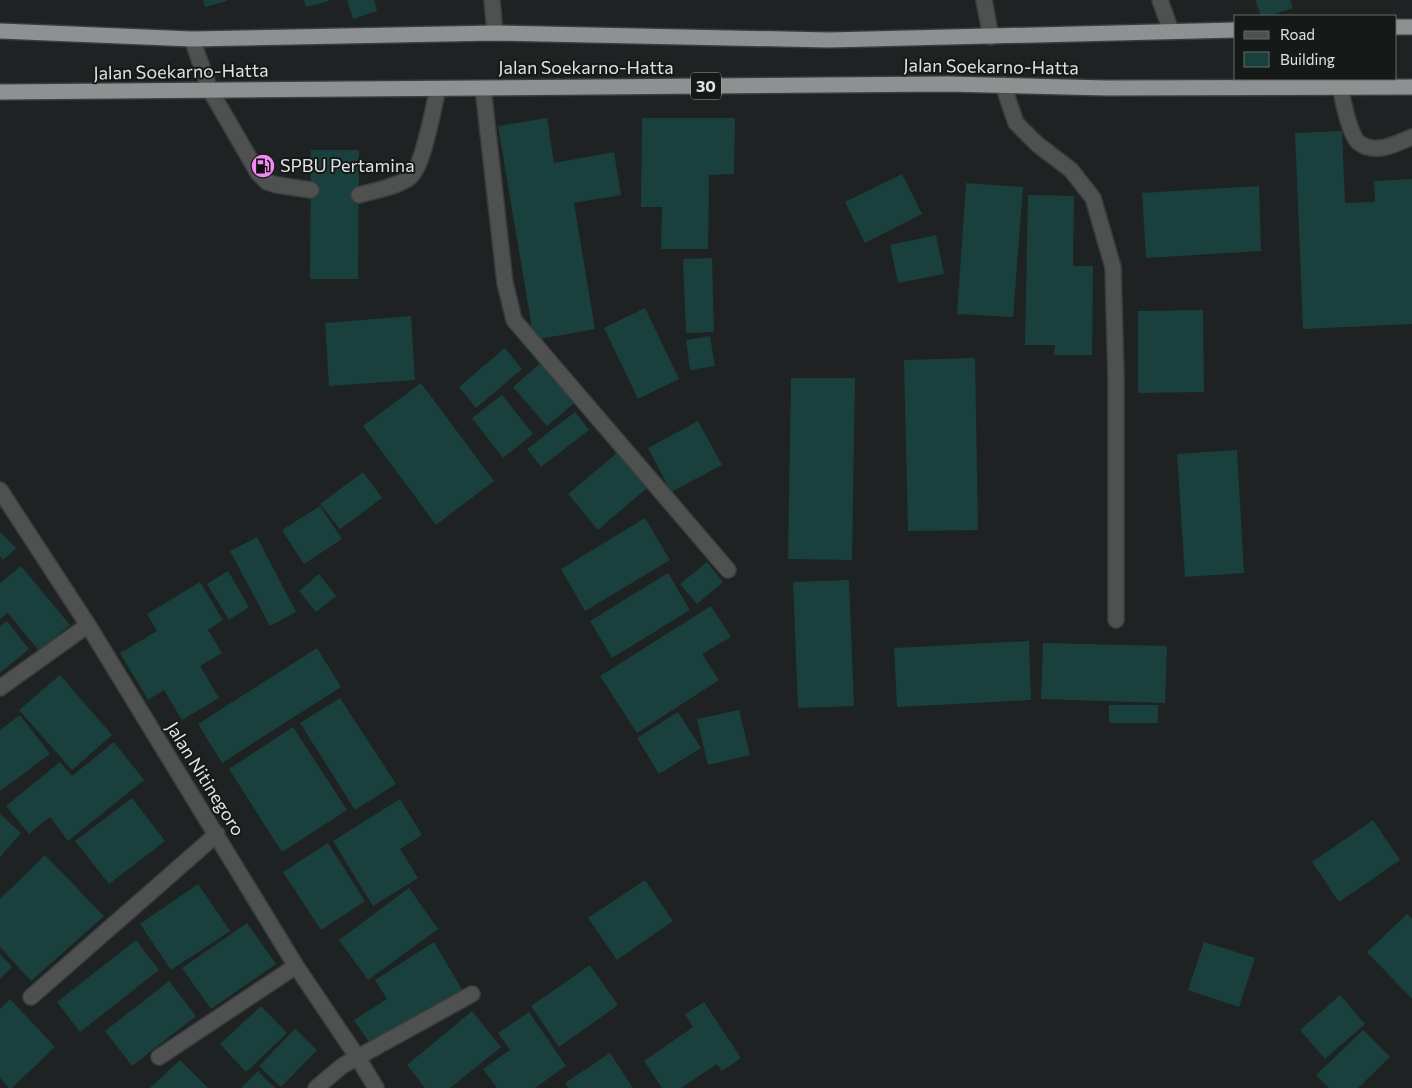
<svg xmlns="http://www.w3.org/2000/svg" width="1412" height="1088" font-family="Commissioner,sans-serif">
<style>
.building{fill:#19403c}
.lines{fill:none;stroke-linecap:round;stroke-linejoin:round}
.lane-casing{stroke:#3a3d3d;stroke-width:18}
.street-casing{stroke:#3a3d3d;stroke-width:18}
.highway-casing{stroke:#3a3d3d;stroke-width:18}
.lane{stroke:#4f5050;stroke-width:15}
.street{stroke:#4f5050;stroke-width:15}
.highway{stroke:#8d9191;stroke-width:15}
.labels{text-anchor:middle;stroke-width:4;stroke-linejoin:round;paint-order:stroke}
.shield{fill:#151918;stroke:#a4a6a6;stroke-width:1}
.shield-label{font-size:16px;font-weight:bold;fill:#e1e3e3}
.street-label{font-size:18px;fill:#e1e3e3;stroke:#151918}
.poi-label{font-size:18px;fill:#e1e3e3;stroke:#151918;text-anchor:start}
</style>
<rect width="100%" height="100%" fill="#1f2222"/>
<path class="building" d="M 203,0 L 227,0 L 227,1 L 205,7 Z
M 304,0 L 329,0 L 329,1 L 306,7 Z
M 347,0 L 374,0 L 377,11 L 353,19 Z
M 1255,0 L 1290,0 L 1293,8 L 1269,16 L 1261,16 Z
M 547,118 L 554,163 L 614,152 L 621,195 L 574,203 L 595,329 L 534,340 L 498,126 Z
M 642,118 L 735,118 L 734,174 L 709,175 L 708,249 L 661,249 L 662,207 L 641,207 Z
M 1342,131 L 1345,203 L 1375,202 L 1374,181 L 1412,179 L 1412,324 L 1303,329 L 1295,133 Z
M 311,150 L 359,150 L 358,279 L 310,279 Z
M 902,174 L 922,214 L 865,243 L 845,202 Z
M 966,183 L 1023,187 L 1013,317 L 957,314 Z
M 1259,186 L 1261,251 L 1146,258 L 1142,193 Z
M 1028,195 L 1074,196 L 1073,266 L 1093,266 L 1092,355 L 1054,355 L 1055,345 L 1025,345 Z
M 936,235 L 944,274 L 898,283 L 890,245 Z
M 712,258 L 714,332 L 686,333 L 683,259 Z
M 645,308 L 679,379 L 638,399 L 604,328 Z
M 1203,310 L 1204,392 L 1138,393 L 1138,311 Z
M 411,316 L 415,380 L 329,386 L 325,323 Z
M 710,336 L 715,366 L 690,370 L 686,340 Z
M 505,348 L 522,369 L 476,408 L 459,387 Z
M 975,358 L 978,530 L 908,531 L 904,360 Z
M 544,360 L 579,399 L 547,426 L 513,387 Z
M 791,378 L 855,378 L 852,560 L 788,559 Z
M 421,383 L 494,481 L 436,525 L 363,426 Z
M 502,395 L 533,434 L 503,458 L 472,418 Z
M 575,412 L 589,430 L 541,467 L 527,449 Z
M 698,421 L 722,465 L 671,492 L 648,448 Z
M 624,447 L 654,482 L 598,530 L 568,494 Z
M 1237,450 L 1244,573 L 1185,577 L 1177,454 Z
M 363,472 L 382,498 L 340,529 L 320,504 Z
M 320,506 L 342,539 L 304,564 L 282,530 Z
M 645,518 L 670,560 L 585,611 L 561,569 Z
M 0,532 L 16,548 L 3,560 L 0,556 Z
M 257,537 L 296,612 L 270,626 L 230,551 Z
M 707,562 L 723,582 L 697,604 L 680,584 Z
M 21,566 L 70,625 L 39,651 L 8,613 L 0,619 L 0,583 Z
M 228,571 L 249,607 L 229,620 L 207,584 Z
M 668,573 L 690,610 L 612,658 L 590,621 Z
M 319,574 L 336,596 L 316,612 L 299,591 Z
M 849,580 L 854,706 L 798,708 L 793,582 Z
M 200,582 L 223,620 L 208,630 L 222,653 L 200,666 L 219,698 L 182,720 L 164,690 L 148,700 L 120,653 L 157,631 L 147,614 Z
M 711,606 L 731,637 L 702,654 L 719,680 L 637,733 L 600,676 Z
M 7,621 L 29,649 L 0,673 L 0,626 Z
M 1029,641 L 1031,700 L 897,707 L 894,648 Z
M 1043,643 L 1167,646 L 1165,703 L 1041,699 Z
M 317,648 L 341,687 L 222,763 L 198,724 Z
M 60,675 L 112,735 L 72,770 L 19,710 Z
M 340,698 L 396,784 L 355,810 L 300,723 Z
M 1109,705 L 1158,705 L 1158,723 L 1109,723 Z
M 739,710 L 750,755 L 708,765 L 697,719 Z
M 678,712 L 701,748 L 659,774 L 637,738 Z
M 20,715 L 50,754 L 0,791 L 0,730 Z
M 293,727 L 347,810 L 282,852 L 229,769 Z
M 114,742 L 144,780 L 68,841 L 50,817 L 29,834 L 6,806 L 60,762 L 72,776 Z
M 132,798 L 165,841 L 109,884 L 75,841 Z
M 400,799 L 422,835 L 400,849 L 418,878 L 373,906 L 333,841 Z
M 0,814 L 21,833 L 0,857 Z
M 1373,820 L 1400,860 L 1339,902 L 1312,862 Z
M 328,843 L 365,901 L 321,930 L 283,872 Z
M 45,855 L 104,916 L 31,981 L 0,947 L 0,899 Z
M 645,880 L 673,921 L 617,960 L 588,918 Z
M 198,884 L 230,931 L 171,970 L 140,924 Z
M 409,888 L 438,929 L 368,980 L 339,940 Z
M 1407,914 L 1412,919 L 1412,999 L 1367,952 Z
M 247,923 L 276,964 L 211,1009 L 182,968 Z
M 136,940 L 159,970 L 80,1032 L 57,1002 Z
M 434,942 L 464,993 L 372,1047 L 354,1020 L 387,999 L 375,980 Z
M 1204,942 L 1255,958 L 1239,1007 L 1188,990 Z
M 0,954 L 12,967 L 0,979 Z
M 590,965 L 618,1005 L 559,1047 L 531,1006 Z
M 169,981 L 196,1016 L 132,1066 L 105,1031 Z
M 1340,995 L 1365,1024 L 1325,1059 L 1300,1030 Z
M 10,999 L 55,1047 L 12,1088 L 9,1088 L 0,1078 L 0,1009 Z
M 704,1002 L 741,1058 L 722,1071 L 717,1064 L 681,1088 L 662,1088 L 644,1061 L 693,1027 L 685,1014 Z
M 261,1006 L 287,1033 L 246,1072 L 220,1044 Z
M 472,1011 L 501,1047 L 450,1088 L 425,1088 L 407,1065 Z
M 529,1012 L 566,1066 L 535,1088 L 497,1088 L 483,1069 L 510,1050 L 498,1033 Z
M 295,1029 L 317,1050 L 281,1087 L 259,1066 Z
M 1363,1030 L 1390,1057 L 1358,1088 L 1329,1088 L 1316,1075 Z
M 610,1053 L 633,1088 L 568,1088 L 565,1083 Z
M 180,1060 L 208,1088 L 150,1088 Z
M 258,1071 L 275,1088 L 241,1088 Z"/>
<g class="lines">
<g class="lane-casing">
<path id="lane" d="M 492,0 L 495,33
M 1160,0 L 1171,31
M 192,39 L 210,90 L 258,173 L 267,182 L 277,185 L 311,190
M 1340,79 C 1340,91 1349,133 1358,142 C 1359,143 1365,147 1368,147 C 1382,152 1399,142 1412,137
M 1003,85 L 1016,123 L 1037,144 L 1071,170 L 1093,198 L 1113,267 L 1116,378 L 1116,620
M 359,195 C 373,191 400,186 410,177 C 424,166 433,107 438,89"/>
</g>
<g class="street-casing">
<path id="street" d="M 984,0 L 991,37
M 483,88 L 505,283 L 514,320 L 728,570
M 0,490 L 88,625 L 296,966 L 358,1058 L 376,1088
M 0,688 L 88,625
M 31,997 L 217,834
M 159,1057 L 296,966
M 316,1088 L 342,1066 L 472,994"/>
</g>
<g class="highway-casing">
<path id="highway" d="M 1396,27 L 1412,27
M 0,31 L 192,39 L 495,33 L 829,40 L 1236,30
M 0,92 L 948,84 L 1107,88 L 1412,87"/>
</g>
<use href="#lane" class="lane"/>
<use href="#street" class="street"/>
<use href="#highway" class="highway"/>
</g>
<defs>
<g id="fuel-disc" transform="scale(1.25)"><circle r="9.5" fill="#f28af3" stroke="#151918"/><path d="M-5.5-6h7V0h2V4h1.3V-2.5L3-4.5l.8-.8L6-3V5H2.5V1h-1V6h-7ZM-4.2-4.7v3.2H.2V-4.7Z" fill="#111"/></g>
</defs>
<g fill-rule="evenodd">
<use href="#fuel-disc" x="263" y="166"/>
</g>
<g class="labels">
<rect class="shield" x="691" y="72.5" width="30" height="27" rx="4"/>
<g class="shield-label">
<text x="706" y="92">30</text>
</g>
<g class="street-label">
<text transform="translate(991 67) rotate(1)" y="6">Jalan Soekarno-Hatta</text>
<text x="586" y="74">Jalan Soekarno-Hatta</text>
<text transform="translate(181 72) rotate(-1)" y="6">Jalan Soekarno-Hatta</text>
<text transform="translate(205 779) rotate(58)" y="6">Jalan Nitinegoro</text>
</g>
<g class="poi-label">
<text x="280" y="172">SPBU Pertamina</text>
</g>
</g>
<rect x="1234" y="15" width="162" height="65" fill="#151918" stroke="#676a69"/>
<rect x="1244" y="31" width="25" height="8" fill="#4f5050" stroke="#676a69"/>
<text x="1280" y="40" font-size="15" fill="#e1e3e3">Road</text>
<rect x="1244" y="52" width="25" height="15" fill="#19403c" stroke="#676a69"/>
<text x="1280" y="65" font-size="15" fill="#e1e3e3">Building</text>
</svg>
